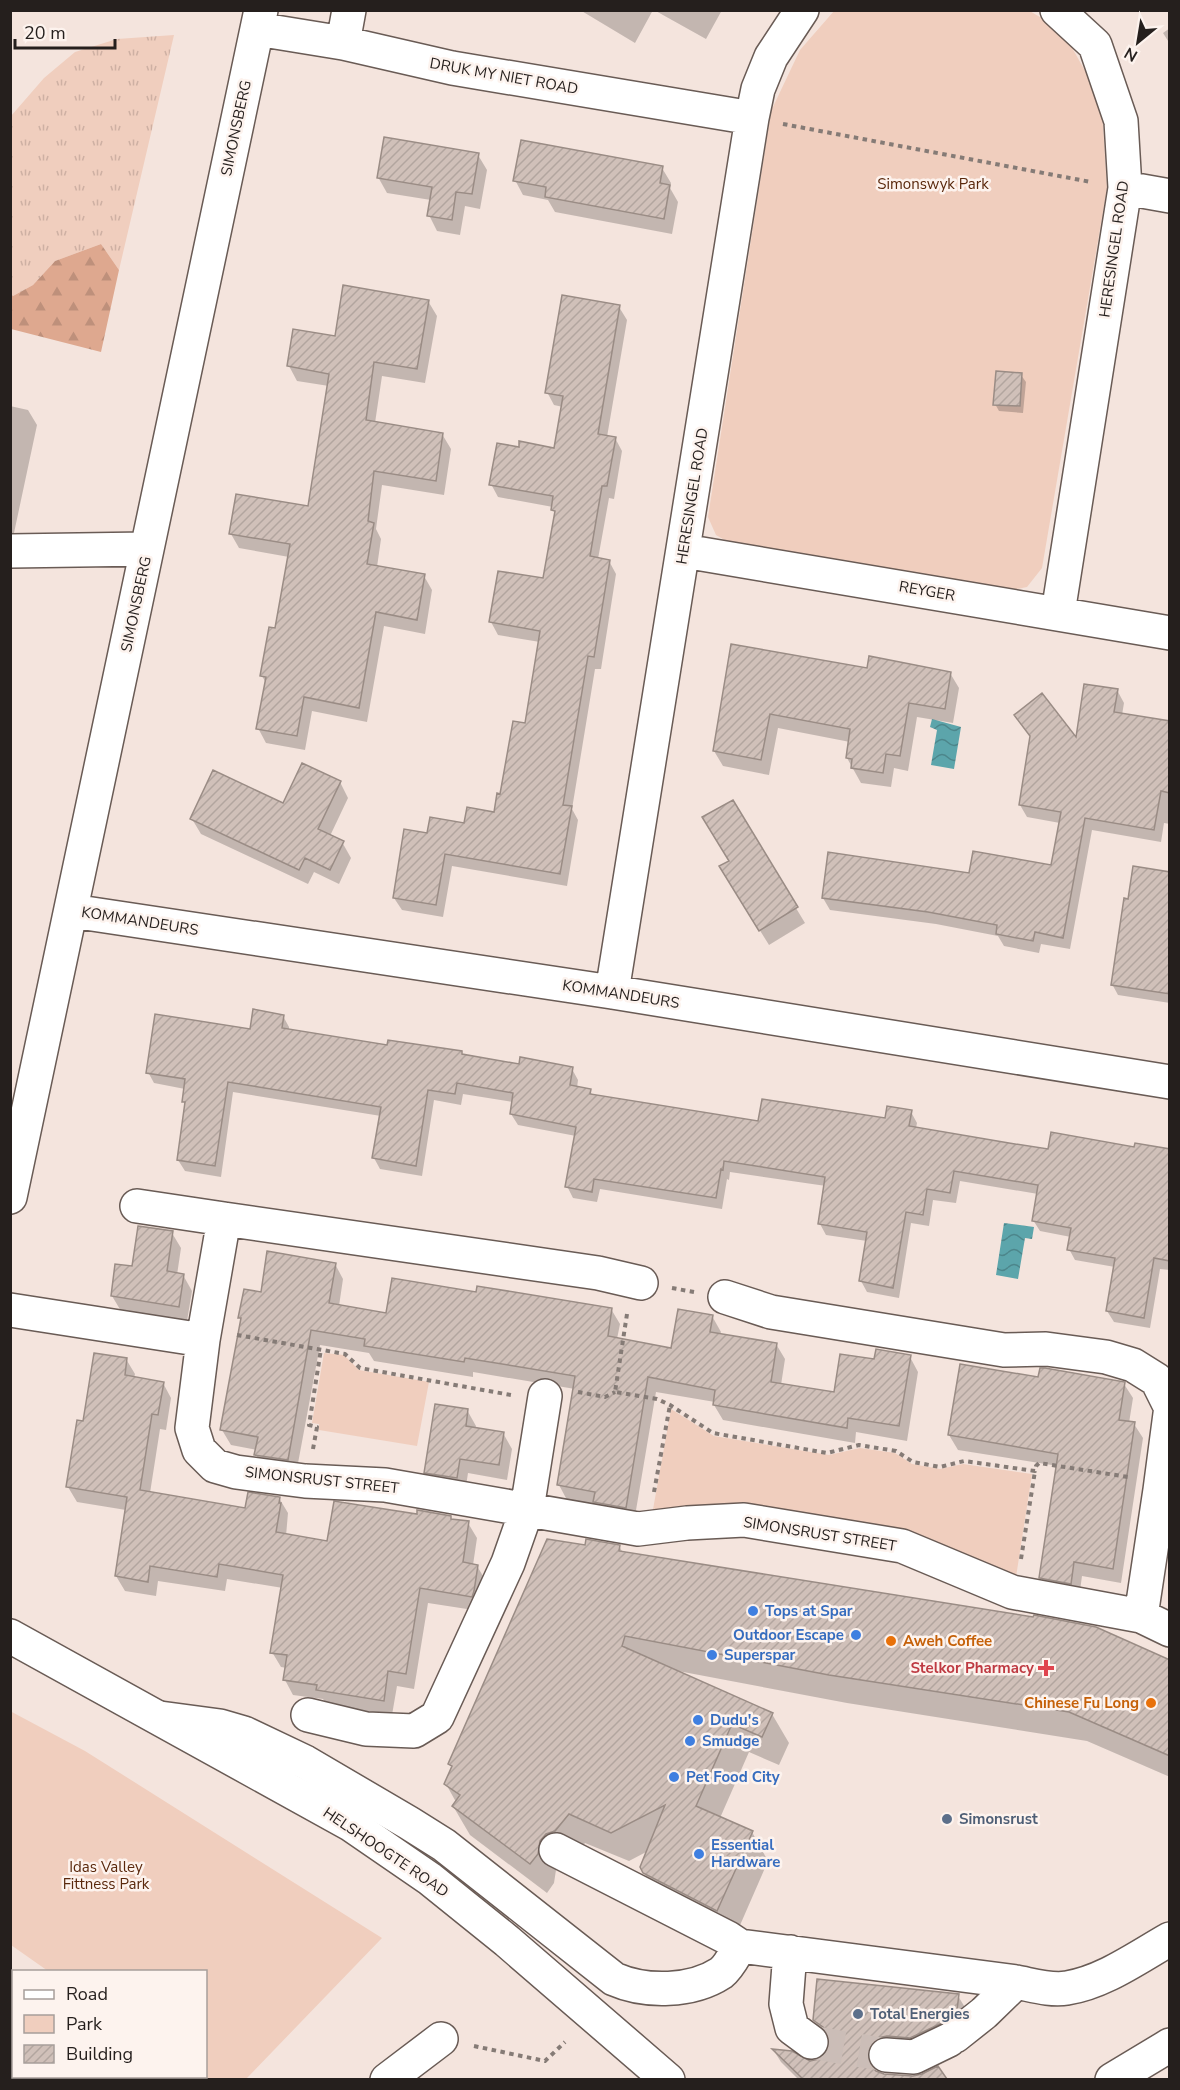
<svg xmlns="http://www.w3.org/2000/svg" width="1180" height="2090" font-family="'Nunito Sans',sans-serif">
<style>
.grass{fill:url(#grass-tufts)}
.forest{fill:url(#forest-firs)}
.park{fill:#f0cebe}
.water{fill:url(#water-waves)}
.shadow{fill:#0003}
.building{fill:url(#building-hatch);stroke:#9a8c85;stroke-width:1.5}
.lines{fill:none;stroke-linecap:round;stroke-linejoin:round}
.minor-tunnel{stroke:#cbbdb7;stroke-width:33;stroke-dasharray:33 16;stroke-linecap:butt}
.minor-casing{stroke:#695b55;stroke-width:36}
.major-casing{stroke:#695b55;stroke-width:36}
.path{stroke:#857b76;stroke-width:4;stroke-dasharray:4.5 4.5;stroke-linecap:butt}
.minor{stroke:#fff;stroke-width:33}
.major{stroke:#fff;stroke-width:33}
.shop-dot{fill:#3f7fe0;stroke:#fdf3ee;stroke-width:2}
.food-dot{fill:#e8710a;stroke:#fdf3ee;stroke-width:2}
.health-dot{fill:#e0444e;stroke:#fdf3ee;stroke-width:2}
.service-dot{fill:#5c6f8a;stroke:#fdf3ee;stroke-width:2}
.labels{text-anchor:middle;stroke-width:5;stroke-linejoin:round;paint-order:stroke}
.street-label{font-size:15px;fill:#251f1d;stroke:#fdf3ee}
.park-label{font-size:15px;fill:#5a280c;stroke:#fdf3ee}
.shop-label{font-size:15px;font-weight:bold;fill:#366cbe;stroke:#fdf3ee;text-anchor:start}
.food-label{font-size:15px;font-weight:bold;fill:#c56008;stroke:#fdf3ee;text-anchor:start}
.health-label{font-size:15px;font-weight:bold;fill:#be3a42;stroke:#fdf3ee;text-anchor:end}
.service-label{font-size:15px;font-weight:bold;fill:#4e5e75;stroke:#fdf3ee;text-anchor:start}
</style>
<defs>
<pattern id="grass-tufts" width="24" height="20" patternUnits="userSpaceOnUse" patternTransform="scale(1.5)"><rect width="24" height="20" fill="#f0cebe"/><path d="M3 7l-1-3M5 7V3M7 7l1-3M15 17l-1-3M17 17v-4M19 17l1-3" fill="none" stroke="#ceb0a3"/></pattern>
<pattern id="forest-firs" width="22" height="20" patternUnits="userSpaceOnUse" patternTransform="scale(1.5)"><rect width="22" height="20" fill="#dea88f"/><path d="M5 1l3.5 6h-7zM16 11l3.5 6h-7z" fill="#be907b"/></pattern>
<pattern id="water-waves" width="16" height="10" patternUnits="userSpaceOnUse" patternTransform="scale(1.5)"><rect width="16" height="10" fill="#5ca5ab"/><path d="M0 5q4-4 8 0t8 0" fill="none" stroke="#4c868b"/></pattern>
<pattern id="building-hatch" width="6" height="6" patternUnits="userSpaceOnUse" patternTransform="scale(1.5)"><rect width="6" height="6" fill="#d0c0b9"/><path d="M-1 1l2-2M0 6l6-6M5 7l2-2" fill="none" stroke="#b2a59f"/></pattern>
</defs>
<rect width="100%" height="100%" fill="#f4e4dd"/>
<path class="grass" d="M 174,35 L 119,270 L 101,244 L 55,261 L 33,285 L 13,296 L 11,294 L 11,116 L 44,78 L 75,52 L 117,39 Z"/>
<path class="forest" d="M 101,244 L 119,270 L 101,352 L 11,329 L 11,294 L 13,296 L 33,285 L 55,261 Z"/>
<path class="park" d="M 1028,10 L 1045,20 L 1071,46 L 1088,76 L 1102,111 L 1107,188 L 1042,568 L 1027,587 L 1007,591 L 733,545 L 716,535 L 708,517 L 771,111 L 800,50 L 834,11 Z
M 324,1353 L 344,1355 L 359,1370 L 429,1382 L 417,1446 L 319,1430 L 319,1424 L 312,1423 Z
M 671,1409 L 714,1436 L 829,1455 L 860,1448 L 895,1453 L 912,1464 L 940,1469 L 963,1464 L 1032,1474 L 1016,1577 L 729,1505 L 716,1505 L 652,1515 Z
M 10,1711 L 85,1751 L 382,1938 L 246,2079 L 205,2079 L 200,2077 L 206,2076 L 206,1972 L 48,1971 L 11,1945 Z"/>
<path class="water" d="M 932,719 L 961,727 L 954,769 L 931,765 L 937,730 L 930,727 Z
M 1004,1223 L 1034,1227 L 1032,1239 L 1025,1238 L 1018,1279 L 996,1275 Z"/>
<path class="shadow" d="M 580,10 L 653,10 L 635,43 Z
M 654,10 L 722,10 L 706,39 Z
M 1170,28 L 1170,44 L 1163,33 Z
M 478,155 L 487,170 L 480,209 L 465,206 L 460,235 L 437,231 L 429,215 L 431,200 L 387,193 L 378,177 Z
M 662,168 L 671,183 L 670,188 L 678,202 L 672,234 L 555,212 L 548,200 L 523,195 L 515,180 Z
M 428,301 L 437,316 L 425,383 L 382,376 L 375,423 L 442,434 L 451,449 L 444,495 L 382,485 L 376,529 L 381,539 L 377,567 L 424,576 L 432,590 L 425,634 L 384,626 L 367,722 L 312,711 L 305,750 L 266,743 L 258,728 L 266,683 L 262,676 L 276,630 L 289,557 L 239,548 L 231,534 L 309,508 L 329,386 L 297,381 L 289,366 L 336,338 Z
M 619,307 L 627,320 L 607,437 L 615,438 L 622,451 L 614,499 L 609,498 L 598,559 L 609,561 L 616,574 L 601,669 L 595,669 L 572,809 L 578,820 L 567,886 L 452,866 L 443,917 L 402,910 L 394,898 L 429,835 L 496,813 L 526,725 L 540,642 L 498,635 L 491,622 L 544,580 L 555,515 L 553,507 L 498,497 L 491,484 L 520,449 L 555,449 L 563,407 L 554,405 L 547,392 Z
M 1021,375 L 1026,382 L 1023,413 L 999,411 L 995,404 Z
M 10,406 L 28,410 L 37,425 L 14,533 L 10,533 Z
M 733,645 L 868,670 L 950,673 L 959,688 L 953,723 L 917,717 L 908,771 L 894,768 L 891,787 L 861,783 L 847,758 L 850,742 L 778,728 L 769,775 L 723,766 L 714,751 Z
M 1117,690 L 1124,703 L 1122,715 L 1170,723 L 1170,824 L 1164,823 L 1161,842 L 1092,830 L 1070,949 L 1041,944 L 1039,953 L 1004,946 L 998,936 L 936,924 L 830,910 L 823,898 L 970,874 L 1052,867 L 1060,823 L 1027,817 L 1020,805 L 1031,738 L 1016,716 L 1076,740 Z
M 340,782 L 348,798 L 330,836 L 342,842 L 351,858 L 339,884 L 314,872 L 308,884 L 201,834 L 192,819 L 283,805 Z
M 732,802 L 805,923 L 769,945 L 730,882 Z
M 1170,874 L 1170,1003 L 1118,995 L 1112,984 L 1129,900 Z
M 283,1016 L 289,1027 L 289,1031 L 520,1065 L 572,1069 L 578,1080 L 577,1088 L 590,1091 L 593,1096 L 760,1123 L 886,1120 L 911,1112 L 917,1123 L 916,1128 L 1049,1150 L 1135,1149 L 1170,1151 L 1170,1270 L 1160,1269 L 1150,1328 L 1114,1322 L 1107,1311 L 1115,1267 L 1075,1260 L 1069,1249 L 1071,1237 L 1040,1231 L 1033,1220 L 1038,1194 L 960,1181 L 956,1203 L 933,1200 L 929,1226 L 911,1223 L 899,1298 L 867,1292 L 861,1281 L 867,1241 L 826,1235 L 820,1224 L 826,1186 L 730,1172 L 729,1180 L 727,1179 L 722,1209 L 600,1189 L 597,1202 L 573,1198 L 567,1186 L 576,1136 L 518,1125 L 511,1114 L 513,1102 L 463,1094 L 461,1105 L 434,1100 L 422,1176 L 380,1169 L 374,1158 L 381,1116 L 233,1092 L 221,1177 L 185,1171 L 178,1160 L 186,1106 L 184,1101 L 185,1089 L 154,1083 L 148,1072 Z
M 172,1233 L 181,1248 L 177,1275 L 183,1275 L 192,1291 L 187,1321 L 121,1311 L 112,1296 L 133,1268 Z
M 335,1264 L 343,1279 L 339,1306 L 388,1315 L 477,1294 L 611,1309 L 620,1324 L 617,1339 L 672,1350 L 712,1316 L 721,1332 L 720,1335 L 776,1344 L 785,1359 L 781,1385 L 835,1394 L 875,1361 L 910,1357 L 918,1372 L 907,1441 L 856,1432 L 855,1443 L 723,1420 L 714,1405 L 715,1402 L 656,1392 L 634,1522 L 597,1505 L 567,1500 L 559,1485 L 575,1389 L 473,1372 L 473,1377 L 374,1361 L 369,1353 L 320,1345 L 296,1474 L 265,1470 L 256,1455 L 257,1450 L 231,1445 L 222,1430 L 242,1321 L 240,1317 L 262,1293 Z
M 126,1359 L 135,1374 L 134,1378 L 163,1383 L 171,1398 L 166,1430 L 160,1429 L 150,1493 L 246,1510 L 279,1498 L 288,1513 L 286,1536 L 328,1542 L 418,1515 L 450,1517 L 452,1520 L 468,1523 L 477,1538 L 473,1565 L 477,1566 L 486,1581 L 480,1611 L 428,1603 L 414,1689 L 397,1686 L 392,1715 L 327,1705 L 323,1699 L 293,1695 L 285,1680 L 287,1668 L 281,1667 L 272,1652 L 283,1588 L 227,1579 L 225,1591 L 158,1581 L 156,1596 L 125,1591 L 116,1576 L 126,1510 L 77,1502 L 68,1487 L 85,1422 Z
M 1039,1379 L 1124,1384 L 1133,1398 L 1129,1423 L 1134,1424 L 1143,1438 L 1121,1583 L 1082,1576 L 1079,1598 L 1049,1592 L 1041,1578 L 1058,1466 L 958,1450 L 949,1435 Z
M 467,1410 L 476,1426 L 475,1429 L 503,1433 L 512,1449 L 507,1480 L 468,1473 L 465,1493 L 434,1488 L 425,1472 Z
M 619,1546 L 623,1553 L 1170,1662 L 1170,1777 L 1087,1741 L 847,1703 L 678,1671 L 772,1714 L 789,1743 L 779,1765 L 749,1752 L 720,1818 L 752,1832 L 768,1861 L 734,1939 L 661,1902 L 644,1873 L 648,1851 L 629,1861 L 585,1843 L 572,1860 L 563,1863 L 556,1870 L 554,1883 L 547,1893 L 470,1835 L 453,1806 L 456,1802 L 446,1784 L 453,1769 L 450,1764 L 586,1547 Z
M 958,1996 L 966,2009 L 964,2024 L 878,2057 L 874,2067 L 875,2072 L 884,2075 L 913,2077 L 923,2075 L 938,2068 L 945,2080 L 799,2080 L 781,2062 L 774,2051 L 809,2062 L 820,2060 L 828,2054 L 831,2045 L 830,2039 L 822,2033 L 814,2020 Z"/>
<path class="building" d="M 384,137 L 479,153 L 472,194 L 456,192 L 452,220 L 427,216 L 432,187 L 377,178 Z
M 521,140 L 663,166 L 660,183 L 670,185 L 664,219 L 545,197 L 546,187 L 513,181 Z
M 343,285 L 429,300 L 417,369 L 374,362 L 366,420 L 443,433 L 436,481 L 374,471 L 368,521 L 374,523 L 367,564 L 425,574 L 417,620 L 376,612 L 359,708 L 304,697 L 297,736 L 256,729 L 266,677 L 260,676 L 269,627 L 275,628 L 290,544 L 229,534 L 236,494 L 308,506 L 329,374 L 287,366 L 293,329 L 335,336 Z
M 562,295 L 620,305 L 598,434 L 616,437 L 607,486 L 602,486 L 590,556 L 610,560 L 594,657 L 588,656 L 563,805 L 572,806 L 560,874 L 445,854 L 436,905 L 393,898 L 404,829 L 427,833 L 430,817 L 464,823 L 467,807 L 494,812 L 497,793 L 500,794 L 513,721 L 525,723 L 540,631 L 489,622 L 498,571 L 543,578 L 555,511 L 551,510 L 553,496 L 489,485 L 497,443 L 519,447 L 519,441 L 554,448 L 563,396 L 545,393 Z
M 996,371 L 1022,373 L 1020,406 L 993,405 Z
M 731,644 L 867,668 L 869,656 L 951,672 L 945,709 L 909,703 L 900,756 L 886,754 L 883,773 L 851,768 L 852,759 L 846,758 L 850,729 L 770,714 L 761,760 L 713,751 Z
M 1084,684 L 1118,689 L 1114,712 L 1170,721 L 1170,793 L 1161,791 L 1154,830 L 1085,818 L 1063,938 L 1035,932 L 1033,941 L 996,934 L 997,925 L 928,912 L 822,898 L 828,852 L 969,873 L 973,851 L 1051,865 L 1061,812 L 1019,805 L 1030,736 L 1014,715 L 1042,693 L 1076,737 Z
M 302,763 L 341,781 L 318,829 L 344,841 L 330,870 L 305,858 L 299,870 L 190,819 L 213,770 L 283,803 Z
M 733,800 L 798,907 L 759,931 L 719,866 L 729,861 L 702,817 Z
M 1133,866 L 1170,872 L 1170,994 L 1111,985 L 1124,898 L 1128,899 Z
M 253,1009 L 284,1015 L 282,1028 L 387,1045 L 388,1040 L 462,1051 L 462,1054 L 519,1064 L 520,1057 L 573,1067 L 570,1085 L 591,1089 L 590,1094 L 758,1121 L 762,1099 L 885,1118 L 887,1106 L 912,1110 L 909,1126 L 1009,1143 L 1048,1149 L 1051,1132 L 1134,1147 L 1135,1143 L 1170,1149 L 1170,1261 L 1154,1258 L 1144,1318 L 1106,1311 L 1115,1258 L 1067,1250 L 1071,1228 L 1032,1221 L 1038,1185 L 954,1171 L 950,1193 L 927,1189 L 923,1215 L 906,1212 L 893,1288 L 859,1281 L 867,1232 L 818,1224 L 825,1177 L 724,1161 L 723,1170 L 721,1169 L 716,1198 L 594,1179 L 592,1192 L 565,1187 L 576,1127 L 510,1114 L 513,1093 L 457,1083 L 455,1094 L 428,1090 L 416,1166 L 372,1158 L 381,1107 L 228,1082 L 215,1166 L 177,1160 L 185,1102 L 182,1102 L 185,1079 L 146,1073 L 155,1014 L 250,1029 Z
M 138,1226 L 173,1231 L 167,1271 L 184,1274 L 179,1307 L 111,1296 L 115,1264 L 132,1266 Z
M 267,1251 L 336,1263 L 329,1303 L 386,1313 L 392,1278 L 476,1292 L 477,1286 L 612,1308 L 608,1336 L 671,1348 L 678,1309 L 713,1315 L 710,1332 L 777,1343 L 771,1382 L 834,1392 L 840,1354 L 874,1359 L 876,1349 L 911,1355 L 899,1426 L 848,1418 L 847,1428 L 713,1405 L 715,1390 L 648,1377 L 626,1508 L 593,1502 L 595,1492 L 557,1485 L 575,1376 L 465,1358 L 464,1362 L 364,1346 L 365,1339 L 311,1330 L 288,1460 L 254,1455 L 258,1437 L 220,1430 L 241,1318 L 238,1318 L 244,1289 L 261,1292 Z
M 94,1353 L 127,1358 L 125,1375 L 164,1382 L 158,1415 L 152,1414 L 140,1490 L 245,1508 L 248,1492 L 280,1497 L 279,1503 L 281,1503 L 276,1532 L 327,1541 L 334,1501 L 417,1514 L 417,1510 L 451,1516 L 451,1519 L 469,1521 L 463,1562 L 478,1565 L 474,1591 L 472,1597 L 420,1588 L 406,1674 L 388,1671 L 384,1701 L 316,1690 L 317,1685 L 283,1680 L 287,1655 L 270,1653 L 283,1575 L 219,1564 L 217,1577 L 150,1566 L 148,1582 L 115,1576 L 127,1497 L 66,1487 L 77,1420 L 83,1421 Z
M 960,1364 L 1038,1377 L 1040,1368 L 1045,1368 L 1125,1382 L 1119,1420 L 1135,1422 L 1113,1569 L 1074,1562 L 1071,1584 L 1039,1578 L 1058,1454 L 948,1435 Z
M 435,1404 L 468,1409 L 466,1426 L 504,1432 L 499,1465 L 460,1459 L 457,1478 L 424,1473 Z
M 547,1539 L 585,1545 L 586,1539 L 620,1545 L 619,1551 L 1033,1617 L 1034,1615 L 1096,1627 L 1170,1660 L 1170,1756 L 1069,1712 L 829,1675 L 625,1636 L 622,1646 L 773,1713 L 762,1737 L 732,1724 L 696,1806 L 753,1831 L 717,1911 L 643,1873 L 640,1867 L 665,1805 L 611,1833 L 569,1814 L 555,1831 L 546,1834 L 540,1841 L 538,1854 L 530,1864 L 452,1806 L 460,1795 L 444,1784 L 452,1766 L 448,1764 Z
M 817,1979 L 959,1994 L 957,2010 L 942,2023 L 910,2038 L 887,2036 L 878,2038 L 871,2044 L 867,2053 L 869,2064 L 876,2071 L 884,2074 L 913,2076 L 922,2074 L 938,2066 L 947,2079 L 803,2079 L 772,2049 L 792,2051 L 810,2061 L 819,2059 L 826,2053 L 830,2045 L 828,2035 L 823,2027 L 813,2020 Z"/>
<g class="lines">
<path class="minor-tunnel" d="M 811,2042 L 886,2055"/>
<g class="minor-casing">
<path id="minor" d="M 1057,10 L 1095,45 L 1121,121 L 1125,188 L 1058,613
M 257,29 L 343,43 L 452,68 L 752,118
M 343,43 L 349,10
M 1125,188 L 1170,196
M 10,551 L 147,549
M 684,551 L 1170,633
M 72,911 L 612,992 L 1170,1082
M 612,992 L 752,118 L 758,89 L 771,57 L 802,10
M 10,1197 L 261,10
M 137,1206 L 224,1219
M 641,1283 L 598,1273 L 224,1219 L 203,1340 L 192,1428 L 199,1450 L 215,1466 L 236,1472 L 305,1481 L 385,1485 L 638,1529 L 687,1523 L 744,1520 L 902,1546 L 1012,1592 L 1141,1616 L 1170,1630
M 725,1297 L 771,1312 L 1004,1350 L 1046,1349 L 1106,1357 L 1133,1365 L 1157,1380 L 1170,1406
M 10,1310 L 203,1340
M 1141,1616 L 1160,1490 L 1170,1414
M 308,1715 L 366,1729 L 414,1731 L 437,1717 L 508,1563 L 527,1509 L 545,1396
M 160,1718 L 220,1726 L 244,1733 L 305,1762 L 409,1823 L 444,1845 L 614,1979 C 646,1993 692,1992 721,1973 C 729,1967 735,1954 740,1946
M 556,1850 L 728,1938 L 740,1946 L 1016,1982 C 1032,1985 1051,1991 1067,1988 C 1104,1982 1138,1957 1170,1939
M 790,1952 L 786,2004 L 792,2028 L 811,2042
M 10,2017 L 14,2019
M 955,2036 L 984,2013 L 1016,1982
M 886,2055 L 914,2057 L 949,2040
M 95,2076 L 100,2080
M 387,2080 L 441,2039
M 1112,2080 L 1170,2045"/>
</g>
<g class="major-casing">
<path id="major" d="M 10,1636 L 350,1824 L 430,1879 L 507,1941 L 668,2080"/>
</g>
<path class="path" d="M 783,124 L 1091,182
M 672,1288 L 694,1292
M 627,1314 L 615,1392 L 657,1399 L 670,1405 L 713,1433 L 827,1453 L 859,1445 L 896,1451 L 913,1462 L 940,1467 L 964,1461 L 1035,1471 L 1036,1466 L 1039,1463 L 1128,1477
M 237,1335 L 345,1354 L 360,1368 L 511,1395
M 578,1392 L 605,1397 L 615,1392
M 313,1449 L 317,1427 L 309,1425 L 321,1349
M 654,1492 L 670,1405
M 1021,1559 L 1035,1471
M 474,2046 L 545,2061 L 565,2042"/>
<use href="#minor" class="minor"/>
<use href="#major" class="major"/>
</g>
<g class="shop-dot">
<circle cx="753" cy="1611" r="6"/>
<circle cx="856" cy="1635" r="6"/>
<circle cx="712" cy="1655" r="6"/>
<circle cx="698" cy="1720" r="6"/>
<circle cx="690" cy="1741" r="6"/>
<circle cx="674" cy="1777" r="6"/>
<circle cx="699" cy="1854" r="6"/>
</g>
<g class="food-dot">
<circle cx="891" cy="1641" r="6"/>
<circle cx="1151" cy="1703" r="6"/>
</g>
<path class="health-dot" d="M1043 1659h6v6h6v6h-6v6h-6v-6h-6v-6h6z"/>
<g class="service-dot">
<circle cx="947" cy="1819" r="6"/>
<circle cx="858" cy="2014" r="6"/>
</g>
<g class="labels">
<g class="street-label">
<text transform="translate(504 76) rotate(10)" y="5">DRUK MY NIET ROAD</text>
<text transform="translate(236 128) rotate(-78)" y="5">SIMONSBERG</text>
<text transform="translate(1114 249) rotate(-82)" y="5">HERESINGEL ROAD</text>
<text transform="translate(692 496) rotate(-81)" y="5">HERESINGEL ROAD</text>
<text transform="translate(927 591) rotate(10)" y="5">REYGER</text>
<text transform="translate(136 604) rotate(-78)" y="5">SIMONSBERG</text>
<text transform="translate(140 921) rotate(9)" y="5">KOMMANDEURS</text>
<text transform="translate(621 994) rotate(9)" y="5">KOMMANDEURS</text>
<text transform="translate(322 1480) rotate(6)" y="5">SIMONSRUST STREET</text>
<text transform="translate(820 1534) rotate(9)" y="5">SIMONSRUST STREET</text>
<text transform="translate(386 1852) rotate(34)" y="5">HELSHOOGTE ROAD</text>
</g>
<g class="park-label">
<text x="933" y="189">Simonswyk Park</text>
<text x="106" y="1872">Idas Valley<tspan x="106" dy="17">Fittness Park</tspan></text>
</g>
<g class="shop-label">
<text x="765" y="1616">Tops at Spar</text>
<text x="844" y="1640" text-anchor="end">Outdoor Escape</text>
<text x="724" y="1660">Superspar</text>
<text x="710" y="1725">Dudu's</text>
<text x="702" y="1746">Smudge</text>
<text x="686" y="1782">Pet Food City</text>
<text x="711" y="1850">Essential<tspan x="711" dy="17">Hardware</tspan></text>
</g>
<g class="food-label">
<text x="903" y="1646">Aweh Coffee</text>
<text x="1139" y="1708" text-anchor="end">Chinese Fu Long</text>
</g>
<g class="health-label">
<text x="1034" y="1673">Stelkor Pharmacy</text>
</g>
<g class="service-label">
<text x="959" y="1824">Simonsrust</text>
<text x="870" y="2019">Total Energies</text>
</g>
</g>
<rect width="1180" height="2090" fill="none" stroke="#251f1d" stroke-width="24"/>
<rect x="12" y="1970" width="195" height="108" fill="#fdf3ee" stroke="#a79e9a" stroke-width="1.5"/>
<rect x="24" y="1990" width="30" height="9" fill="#ffffff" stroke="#a79e9a" stroke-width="1.5"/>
<text x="66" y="2000" font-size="18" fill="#251f1d">Road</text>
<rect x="24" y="2015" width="30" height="18" fill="#f0cebe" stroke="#a79e9a" stroke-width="1.5"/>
<text x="66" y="2030" font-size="18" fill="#251f1d">Park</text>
<rect x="24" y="2045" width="30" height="18" fill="url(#building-hatch)" stroke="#a79e9a" stroke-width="1.5"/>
<text x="66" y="2060" font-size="18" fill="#251f1d">Building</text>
<g transform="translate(1138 42) rotate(210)" stroke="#fdf3ee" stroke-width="4.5" paint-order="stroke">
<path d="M0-4.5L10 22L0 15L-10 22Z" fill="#251f1d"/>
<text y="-9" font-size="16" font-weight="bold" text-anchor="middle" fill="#251f1d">N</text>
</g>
<path d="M15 39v9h100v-9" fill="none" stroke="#251f1d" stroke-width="3"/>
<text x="24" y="39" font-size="18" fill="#251f1d" stroke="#fdf3ee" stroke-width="4.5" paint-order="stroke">20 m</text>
</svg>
